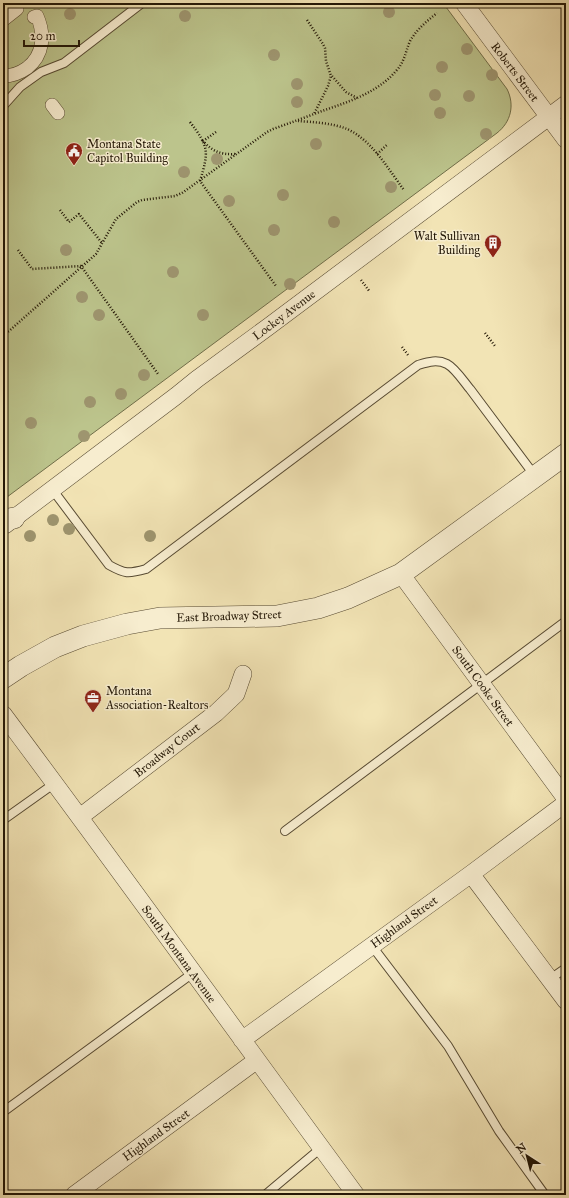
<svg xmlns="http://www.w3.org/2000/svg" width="569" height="1198" font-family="'IM FELL Great Primer',serif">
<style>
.green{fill:#bcc48c;stroke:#706e49}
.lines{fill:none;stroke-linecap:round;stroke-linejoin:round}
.service-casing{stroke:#574a32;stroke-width:10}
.pedestrian-casing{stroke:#574a32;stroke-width:14}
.minor-casing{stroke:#574a32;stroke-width:18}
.tertiary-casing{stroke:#574a32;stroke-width:22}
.path{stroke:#231706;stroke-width:2.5;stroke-dasharray:1 2;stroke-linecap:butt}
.service{stroke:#f7edcf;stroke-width:8}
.pedestrian{stroke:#f7edcf;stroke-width:13}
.minor{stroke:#f7edcf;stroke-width:17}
.tertiary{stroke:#f7edcf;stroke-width:21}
.tree{fill:#9e956f}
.labels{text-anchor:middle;stroke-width:3;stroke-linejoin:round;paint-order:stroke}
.street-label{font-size:12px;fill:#231706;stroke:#f7edcf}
.poi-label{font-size:12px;fill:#231706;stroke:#f7edcf;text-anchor:start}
</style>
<rect width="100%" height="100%" fill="#f2e4b5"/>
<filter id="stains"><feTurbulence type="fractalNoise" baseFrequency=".005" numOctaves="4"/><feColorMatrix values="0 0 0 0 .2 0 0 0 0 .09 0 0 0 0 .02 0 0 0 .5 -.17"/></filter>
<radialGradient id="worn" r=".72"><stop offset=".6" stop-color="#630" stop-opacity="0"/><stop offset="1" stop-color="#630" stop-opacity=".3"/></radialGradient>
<path class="green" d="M 3,3 L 443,3 L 507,89 C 515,105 511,122 497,133 L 3,500 Z"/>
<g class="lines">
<g class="service-casing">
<path id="service" d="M 3,106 L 20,87 L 41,72 L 64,63 L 142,3
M 52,489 L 109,565 C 125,574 128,574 146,569 L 418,365 C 428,362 437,359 447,364 C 455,368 464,382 470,389 C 492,418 513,447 535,476
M 3,820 L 55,783
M 285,831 L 566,621
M 372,946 L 448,1046 L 499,1131 L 545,1195
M 550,979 L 566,968
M 3,1112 L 193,973
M 265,1195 L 321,1148"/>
</g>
<g class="pedestrian-casing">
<path id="pedestrian" d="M 3,20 L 17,9 L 12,3
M 3,76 C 12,76 20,73 27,68 C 44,55 45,34 37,16 L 34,17
M 52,105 L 58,113"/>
</g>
<g class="minor-casing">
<path id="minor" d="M 464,3 L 566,140
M 5,525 L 176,396 L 197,379 L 268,327 L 566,104
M 401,574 L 566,799
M 3,714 C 122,873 238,1035 356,1195
M 80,817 L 216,713 L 236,694 L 243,674
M 471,874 L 566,1001
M 242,1040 L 471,874 L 566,803
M 74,1195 L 257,1060"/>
</g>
<g class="tertiary-casing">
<path id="tertiary" d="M 3,520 L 14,518
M 3,678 L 21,666 L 55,647 L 83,636 L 127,624 L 160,618 L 277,616 L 318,608 L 348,598 L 401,574 L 566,454"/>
</g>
<path class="path" d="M 307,20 L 323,44 L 325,48 L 326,61 L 331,76 L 328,86 L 314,114
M 332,76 L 346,92 L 357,98
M 298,121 C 312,122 333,123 347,129 C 372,140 388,169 404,190
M 190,122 C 209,147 209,151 200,181 L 276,286
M 216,132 L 203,141 C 212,151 221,155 235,154
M 377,154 L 388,144
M 60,210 L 69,222 L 79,214 L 102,243
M 18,250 L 32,269 L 81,266 L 158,374
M 361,280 L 370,292
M 485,333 L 495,346
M 3,335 L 9,331 L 96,254 L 116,219 L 137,202 L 142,200 L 175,196 L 182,193 L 267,132 L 273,129 C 290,123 306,117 322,111 C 348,102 377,93 396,71 C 405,61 405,53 410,41 C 417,29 427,21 437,13
M 402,347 L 408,355"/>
<use href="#service" class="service"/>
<use href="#pedestrian" class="pedestrian"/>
<use href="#minor" class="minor"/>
<use href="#tertiary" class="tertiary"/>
</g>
<g class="tree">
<circle cx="389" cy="12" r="6"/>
<circle cx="70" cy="14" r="6"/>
<circle cx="185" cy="16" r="6"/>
<circle cx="467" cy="49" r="6"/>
<circle cx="274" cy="55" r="6"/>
<circle cx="442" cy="67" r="6"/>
<circle cx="492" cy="75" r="6"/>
<circle cx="297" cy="84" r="6"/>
<circle cx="435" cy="95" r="6"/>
<circle cx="469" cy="96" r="6"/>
<circle cx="297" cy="102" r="6"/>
<circle cx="440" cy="113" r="6"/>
<circle cx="486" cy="134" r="6"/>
<circle cx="316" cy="144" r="6"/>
<circle cx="217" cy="159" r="6"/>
<circle cx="184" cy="172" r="6"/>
<circle cx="391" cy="187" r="6"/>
<circle cx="283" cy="195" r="6"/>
<circle cx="229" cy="201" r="6"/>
<circle cx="334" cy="222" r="6"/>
<circle cx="274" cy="230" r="6"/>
<circle cx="66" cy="250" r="6"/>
<circle cx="173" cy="272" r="6"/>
<circle cx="290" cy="284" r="6"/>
<circle cx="82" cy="297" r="6"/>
<circle cx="99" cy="315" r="6"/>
<circle cx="203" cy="315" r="6"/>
<circle cx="144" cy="375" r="6"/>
<circle cx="121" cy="394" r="6"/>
<circle cx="90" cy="402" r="6"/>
<circle cx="31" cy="423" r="6"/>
<circle cx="84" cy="436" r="6"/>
<circle cx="53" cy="520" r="6"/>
<circle cx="69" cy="529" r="6"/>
<circle cx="30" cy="536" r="6"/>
<circle cx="150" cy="536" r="6"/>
</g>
<defs>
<g id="civic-pin" transform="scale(0.9)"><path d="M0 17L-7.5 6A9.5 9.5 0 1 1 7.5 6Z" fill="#8f2418" stroke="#f7edcf"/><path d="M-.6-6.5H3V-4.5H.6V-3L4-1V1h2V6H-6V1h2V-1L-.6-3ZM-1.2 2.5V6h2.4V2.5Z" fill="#fff"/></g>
<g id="building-pin" transform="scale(0.9)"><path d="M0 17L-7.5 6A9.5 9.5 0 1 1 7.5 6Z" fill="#8f2418" stroke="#f7edcf"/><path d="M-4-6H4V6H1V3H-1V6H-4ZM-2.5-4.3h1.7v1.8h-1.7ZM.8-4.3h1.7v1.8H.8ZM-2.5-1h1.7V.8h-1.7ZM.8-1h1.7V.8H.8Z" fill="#fff"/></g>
<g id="office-pin" transform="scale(0.9)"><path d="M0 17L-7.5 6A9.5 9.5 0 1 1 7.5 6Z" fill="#8f2418" stroke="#f7edcf"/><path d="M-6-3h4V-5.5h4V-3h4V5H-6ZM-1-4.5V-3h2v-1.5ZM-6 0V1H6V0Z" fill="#fff"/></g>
</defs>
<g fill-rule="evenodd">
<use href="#civic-pin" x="74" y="151"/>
<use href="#building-pin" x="493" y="243"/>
<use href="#office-pin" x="93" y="698"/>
</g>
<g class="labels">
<g class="street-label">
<text transform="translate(515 72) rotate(53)" y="4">Roberts Street</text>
<text transform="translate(284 315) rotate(-37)" y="4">Lockey Avenue</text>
<text transform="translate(229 616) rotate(-2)" y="4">East Broadway Street</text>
<text transform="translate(483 686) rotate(54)" y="4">South Cooke Street</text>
<text transform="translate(167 750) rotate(-38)" y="4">Broadway Court</text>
<text transform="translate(404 922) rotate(-36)" y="4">Highland Street</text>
<text transform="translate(179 954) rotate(54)" y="4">South Montana Avenue</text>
<text transform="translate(156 1135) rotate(-36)" y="4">Highland Street</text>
</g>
<g class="poi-label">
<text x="87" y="148">Montana State<tspan x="87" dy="14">Capitol Building</tspan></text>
<text x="480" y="240" text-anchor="end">Walt Sullivan<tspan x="480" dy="14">Building</tspan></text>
<text x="106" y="695">Montana<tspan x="106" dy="14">Association-Realtors</tspan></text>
</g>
</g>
<rect width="569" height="1198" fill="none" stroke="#f2e4b5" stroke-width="16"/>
<rect x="4" y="4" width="561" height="1190" fill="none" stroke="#231706" stroke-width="2"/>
<rect x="8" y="8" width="553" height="1182" fill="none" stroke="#231706"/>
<g transform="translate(527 1156) rotate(324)" stroke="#f7edcf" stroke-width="3" paint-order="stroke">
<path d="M0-3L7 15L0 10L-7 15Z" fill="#231706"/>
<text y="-6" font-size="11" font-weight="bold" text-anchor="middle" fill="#231706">N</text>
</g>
<path d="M24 40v6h55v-6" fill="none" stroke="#231706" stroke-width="2"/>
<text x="30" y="40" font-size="12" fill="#231706" stroke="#f7edcf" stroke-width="3" paint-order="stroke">20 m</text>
<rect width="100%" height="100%" filter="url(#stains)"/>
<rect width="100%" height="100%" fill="url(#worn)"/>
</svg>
